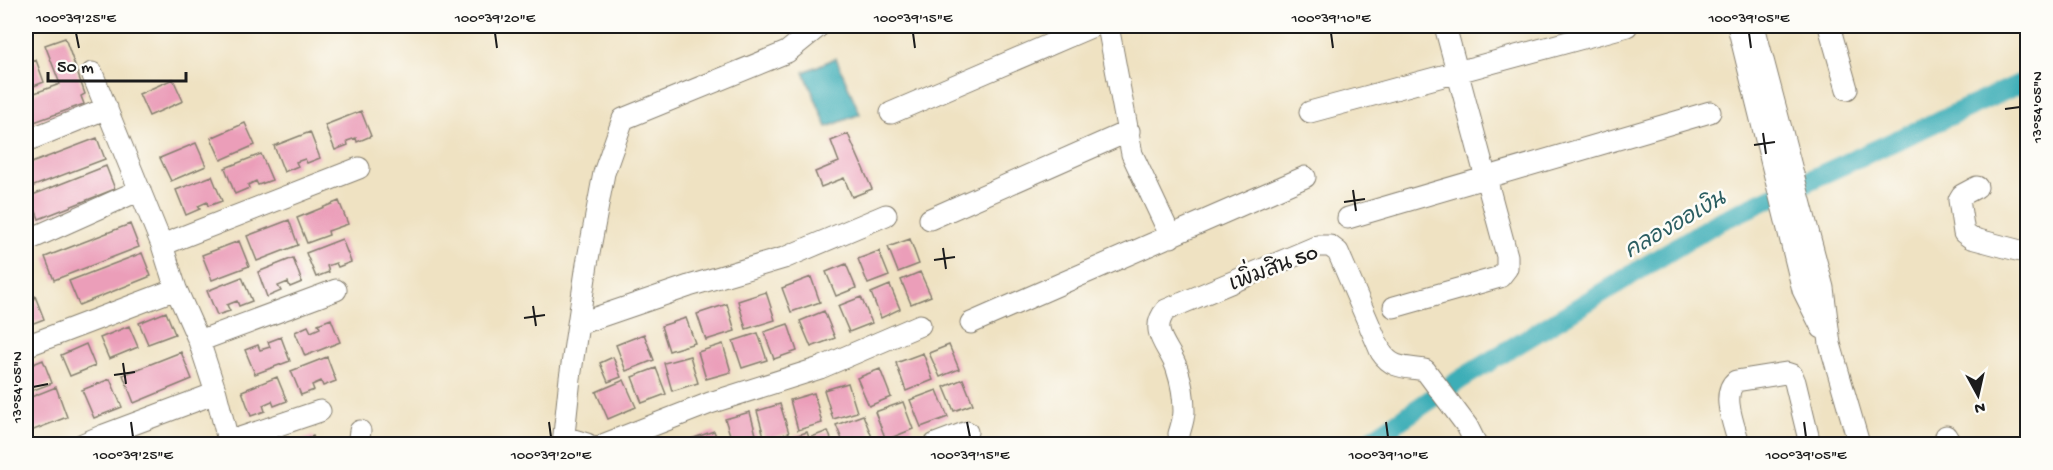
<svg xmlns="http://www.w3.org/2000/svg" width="2053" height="470" font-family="'Gochi Hand','Playpen Sans Thai',sans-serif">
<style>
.water{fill:#3daeb7;stroke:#2c656a;stroke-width:1.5}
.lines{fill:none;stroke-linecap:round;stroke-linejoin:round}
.canal{stroke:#3daeb7;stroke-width:20}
.building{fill:#eb9eb9}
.street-casing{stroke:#867f6f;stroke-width:23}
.street{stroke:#fff;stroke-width:21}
.ticks{fill:none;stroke:#1c1c1c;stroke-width:2}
.labels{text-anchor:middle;stroke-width:5;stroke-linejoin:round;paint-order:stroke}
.street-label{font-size:21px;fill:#1c1c1c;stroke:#fdfcf7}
.water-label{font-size:22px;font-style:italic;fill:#2b5e62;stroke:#fdfcf7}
.neatline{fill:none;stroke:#1c1c1c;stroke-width:2}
.ticks-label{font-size:15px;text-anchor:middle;fill:#1c1c1c}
</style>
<rect width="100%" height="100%" fill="#fdfcf7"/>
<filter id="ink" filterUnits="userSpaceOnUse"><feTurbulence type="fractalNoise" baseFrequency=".0167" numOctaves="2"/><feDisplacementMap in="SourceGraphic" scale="12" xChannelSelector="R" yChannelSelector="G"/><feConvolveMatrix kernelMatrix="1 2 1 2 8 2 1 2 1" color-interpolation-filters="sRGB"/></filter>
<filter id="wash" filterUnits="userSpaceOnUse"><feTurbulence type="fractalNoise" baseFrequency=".008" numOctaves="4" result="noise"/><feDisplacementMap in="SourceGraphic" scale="24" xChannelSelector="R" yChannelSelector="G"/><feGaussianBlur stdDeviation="1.35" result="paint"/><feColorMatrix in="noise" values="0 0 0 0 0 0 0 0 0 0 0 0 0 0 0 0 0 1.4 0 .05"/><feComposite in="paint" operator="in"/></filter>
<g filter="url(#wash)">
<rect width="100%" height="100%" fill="#efe2c2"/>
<path class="water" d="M 836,58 L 860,114 L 827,127 L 804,72 Z"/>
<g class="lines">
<path class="canal" d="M 1365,444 L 1461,379 L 1716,223 L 2028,80"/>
</g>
<g id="blocks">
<path class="building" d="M 65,38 L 85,94 L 81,96 L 84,104 L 26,125 L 26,96 L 60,84 L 45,45 Z
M 36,60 L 44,82 L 26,89 L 26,64 Z
M 173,79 L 183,101 L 149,116 L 139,94 Z
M 361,111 L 371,136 L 357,142 L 356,138 L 347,141 L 348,145 L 335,150 L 325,125 Z
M 245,123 L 255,145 L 221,160 L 211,138 Z
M 310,132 L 320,158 L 307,163 L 305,159 L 296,162 L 298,166 L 284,172 L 274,146 Z
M 848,134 L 872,189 L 852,197 L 844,178 L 821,187 L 815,172 L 839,162 L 831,141 Z
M 97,138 L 105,159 L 26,189 L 26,165 Z
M 196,143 L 206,166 L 171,181 L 160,158 Z
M 261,154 L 272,180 L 258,185 L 256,181 L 248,185 L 249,188 L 235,194 L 225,168 Z
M 106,166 L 115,189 L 39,219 L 30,196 Z
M 212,176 L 222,201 L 208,206 L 207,202 L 198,206 L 200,209 L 186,215 L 176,190 Z
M 339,201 L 348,224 L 328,231 L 329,235 L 307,243 L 297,218 Z
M 289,220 L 298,245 L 257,261 L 247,236 Z
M 130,224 L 139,247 L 54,280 L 45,257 Z
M 342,239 L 351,262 L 338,267 L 336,263 L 327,266 L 329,272 L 316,277 L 306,253 Z
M 910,239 L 919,264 L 898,272 L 888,247 Z
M 239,241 L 249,266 L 212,280 L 202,255 Z
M 879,251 L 889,276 L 868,284 L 858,259 Z
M 142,253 L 151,276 L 79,305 L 69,281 Z
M 293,258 L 302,282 L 290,287 L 288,282 L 278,286 L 281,291 L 267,297 L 258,272 Z
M 846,264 L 856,288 L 836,296 L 826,272 Z
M 920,272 L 931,296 L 911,304 L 901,280 Z
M 242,277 L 252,301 L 239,306 L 237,301 L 227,305 L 230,311 L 217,315 L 207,291 Z
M 811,277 L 820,302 L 791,312 L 782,288 Z
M 890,285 L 900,309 L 881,318 L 871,293 Z
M 766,292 L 775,320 L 746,329 L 738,301 Z
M 35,296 L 44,319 L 26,326 L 26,300 Z
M 861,297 L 872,323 L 849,332 L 838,306 Z
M 727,304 L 735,331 L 706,340 L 697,314 Z
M 824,311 L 835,338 L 811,347 L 800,321 Z
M 166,312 L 175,334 L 148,344 L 139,323 Z
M 686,318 L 695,343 L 669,351 L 661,326 Z
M 331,319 L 340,342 L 305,356 L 295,332 L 308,326 L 311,332 L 320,328 L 318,324 Z
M 788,324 L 797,351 L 774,359 L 764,332 Z
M 129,326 L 138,347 L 109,359 L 100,338 Z
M 758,333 L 767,360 L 742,368 L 733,341 Z
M 644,334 L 654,360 L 626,371 L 616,345 Z
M 281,337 L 290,361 L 255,374 L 245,350 L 258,345 L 260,350 L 270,347 L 268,342 Z
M 86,344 L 95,366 L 70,376 L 61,355 Z
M 723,344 L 731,372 L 706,379 L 698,352 Z
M 949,345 L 959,369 L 940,377 L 929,353 Z
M 181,352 L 192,379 L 134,403 L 123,375 Z
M 923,353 L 933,380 L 906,391 L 896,363 Z
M 690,356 L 698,383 L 672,391 L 664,363 Z
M 327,357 L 336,381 L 323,386 L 321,381 L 312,385 L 314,390 L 301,395 L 291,371 Z
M 613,357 L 621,377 L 608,382 L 600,363 Z
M 43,360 L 52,383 L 26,393 L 26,367 Z
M 656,368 L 666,394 L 642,403 L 632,377 Z
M 880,369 L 891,397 L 869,406 L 857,378 Z
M 277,377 L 287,401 L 274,406 L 272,401 L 263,405 L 265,411 L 251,416 L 242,391 Z
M 110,379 L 122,407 L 94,418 L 82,390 Z
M 963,379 L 973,404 L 954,411 L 944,387 Z
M 624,380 L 636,407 L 608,419 L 596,392 Z
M 848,383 L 857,412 L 833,419 L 824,390 Z
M 56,387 L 67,417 L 26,433 L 26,399 Z
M 937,390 L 948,417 L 921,427 L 910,400 Z
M 814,393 L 822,423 L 798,430 L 790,400 Z
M 903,402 L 913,429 L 886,440 L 875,412 Z
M 780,404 L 789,433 L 765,440 L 757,411 Z
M 750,412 L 758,442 L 749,444 L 733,444 L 725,419 Z
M 863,415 L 874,442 L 867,444 L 844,444 L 836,425 Z
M 714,431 L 719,444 L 689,444 L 688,440 Z
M 828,431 L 833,444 L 798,444 L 795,436 L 807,432 L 809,438 Z
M 313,436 L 316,444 L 297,444 L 301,443 L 301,441 Z"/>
</g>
</g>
<g filter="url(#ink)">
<use href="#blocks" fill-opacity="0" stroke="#867f6f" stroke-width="1.5"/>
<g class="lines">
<g class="street-casing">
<path id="street" d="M 1108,26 L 1132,154 L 1171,237
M 1738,26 L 1803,290 L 1822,328
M 1754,26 L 1823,288 L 1830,344 L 1859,444
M 1829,26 L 1847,89
M 92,73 L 162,245 L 176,289 L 199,341 L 216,393 L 229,444
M 1310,112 L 1627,26
M 891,113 L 1093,26
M 26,141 L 107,108
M 1977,187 L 1962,195 L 1959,200 L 1964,233 L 1971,238 L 2028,253
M 1348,218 L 1710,112
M 930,219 L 1129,131
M 26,241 L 140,190
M 162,245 L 359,168
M 1394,307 L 1500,277 L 1507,268 L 1507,256 L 1445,26
M 971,323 L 1305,177
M 578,324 L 689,286 L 784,258 L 886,215
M 199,341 L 336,290
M 26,346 L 176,289
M 1179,434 C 1181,427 1184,419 1184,411 C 1184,399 1181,381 1177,369 C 1171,348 1147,332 1166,310 L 1318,246 L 1330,246 L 1338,252 L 1381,352 C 1392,369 1406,367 1425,370 L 1467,426 L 1476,444
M 1946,436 L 1951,444
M 564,437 L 587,444
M 228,442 L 320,411
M 83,444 L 104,435 L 216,393
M 358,444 L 360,431
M 563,444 L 570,378 L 587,264 L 604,173 L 623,119 L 787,52 L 819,26
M 605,444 L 710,403 L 820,368 L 920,325
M 935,444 L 967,432
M 1739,444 C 1735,427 1720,394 1736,381 L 1786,373 L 1792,375 L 1795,382 L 1810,444"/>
</g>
<use href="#street" class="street"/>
</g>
</g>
<path class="ticks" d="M 76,33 L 79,48M 495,33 L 497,48M 913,33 L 915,48M 1331,33 L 1333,48M 1749,33 L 1751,48M 2005,109 L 2020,107M 1763,133 L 1766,154M 1754,145 L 1775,142M 1353,190 L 1356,211M 1344,202 L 1365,199M 943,248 L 946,269M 934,260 L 955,257M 533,306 L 536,326M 524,318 L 545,315M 123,363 L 126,384M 114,375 L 135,372M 33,387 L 48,384M 131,422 L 133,437M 549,422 L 551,437M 967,422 L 970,437M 1386,422 L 1388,437M 1804,422 L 1806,437"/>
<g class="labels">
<g class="street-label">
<text transform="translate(1273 267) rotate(-21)" y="7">เพิ่มสิน 50</text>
</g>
<g class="water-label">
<text transform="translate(1674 223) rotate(-30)" y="8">คลองออเงิน</text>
</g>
</g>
<rect width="2053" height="470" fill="none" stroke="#fdfcf7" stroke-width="66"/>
<g transform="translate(1978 395) rotate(172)" stroke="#fdfcf7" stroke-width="4.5" paint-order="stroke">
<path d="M0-4.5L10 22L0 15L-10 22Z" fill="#1c1c1c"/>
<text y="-9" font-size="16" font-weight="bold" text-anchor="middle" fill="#1c1c1c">N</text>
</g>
<path d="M48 72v9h138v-9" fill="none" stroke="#1c1c1c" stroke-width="3"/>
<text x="57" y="72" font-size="18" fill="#1c1c1c" stroke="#fdfcf7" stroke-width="4.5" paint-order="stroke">50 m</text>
<rect x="33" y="33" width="1987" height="404" class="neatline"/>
<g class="ticks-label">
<text x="76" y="22">100°39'25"E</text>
<text x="495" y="22">100°39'20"E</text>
<text x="913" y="22">100°39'15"E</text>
<text x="1331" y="22">100°39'10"E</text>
<text x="1749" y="22">100°39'05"E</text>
<text transform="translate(2036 107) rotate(-90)" y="5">13°54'05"N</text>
<text transform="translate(16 387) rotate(-90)" y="5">13°54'05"N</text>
<text x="133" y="459">100°39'25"E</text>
<text x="551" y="459">100°39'20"E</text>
<text x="970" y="459">100°39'15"E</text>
<text x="1388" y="459">100°39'10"E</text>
<text x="1806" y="459">100°39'05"E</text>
</g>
</svg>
